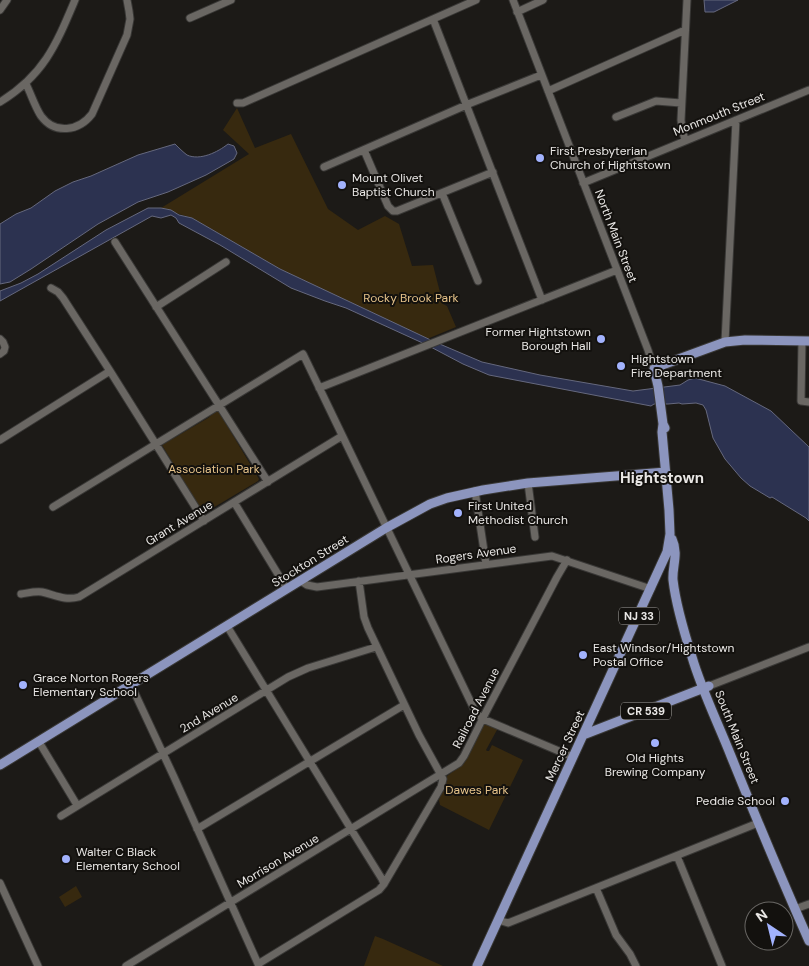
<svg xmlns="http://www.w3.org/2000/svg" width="809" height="966" font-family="'DM Sans',sans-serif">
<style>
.green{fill:#37290f}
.water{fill:#2c3250;stroke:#65687d}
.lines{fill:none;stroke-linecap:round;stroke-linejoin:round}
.minor-casing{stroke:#393836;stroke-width:9}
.major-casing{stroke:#393836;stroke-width:11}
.minor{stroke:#6a6763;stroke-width:7}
.major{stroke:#8c95be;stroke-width:9}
.poi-dot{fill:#a2b2fd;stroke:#13110e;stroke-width:2}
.labels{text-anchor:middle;stroke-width:4;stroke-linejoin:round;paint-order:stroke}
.shield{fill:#13110e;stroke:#a9a7a4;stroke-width:1}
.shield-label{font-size:11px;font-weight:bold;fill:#e9e7e5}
.street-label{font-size:12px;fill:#e9e7e5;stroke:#13110e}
.poi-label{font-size:12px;fill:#e9e7e5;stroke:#13110e;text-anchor:start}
.park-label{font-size:12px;fill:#e6c38a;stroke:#13110e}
.quarter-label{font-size:15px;font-weight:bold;fill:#e9e7e5;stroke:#13110e}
</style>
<rect width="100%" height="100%" fill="#1c1a17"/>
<path class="green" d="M 237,108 L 255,148 L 291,134 L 328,209 L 358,230 L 385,216 L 399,224 L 412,266 L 433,265 L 443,304 L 447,306 L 456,327 L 427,339 L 280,269 L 192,218 C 181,215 171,211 161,208 L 249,154 L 223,130 Z
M 215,412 L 219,412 L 259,479 L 258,481 L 206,512 L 200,508 L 162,445 L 208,418 Z
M 484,722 L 498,728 L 486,750 L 487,751 L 489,751 L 492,745 L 523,760 L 489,830 L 440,805 L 439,800 L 447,776 L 462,765 Z
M 76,886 L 82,897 L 65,907 L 59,897 Z
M 375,936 L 383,939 L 443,966 L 364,966 Z"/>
<path class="water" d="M 704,0 L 738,0 L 714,12 L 705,12 Z
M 175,144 C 179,148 183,152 187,155 C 200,161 218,152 228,144 L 234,146 L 237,153 L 234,159 L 206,175 L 168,192 L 138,202 L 98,224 L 31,269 L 10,282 L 0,284 L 0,224 L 16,214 L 31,208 L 55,191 L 73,182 L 91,176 L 138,155 Z
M 148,208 L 161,208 L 171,210 L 179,215 L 192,218 L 280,269 L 435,342 L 482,362 L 540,375 L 633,391 L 680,385 L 688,380 L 695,378 L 725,386 L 771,411 L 809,447 L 809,521 L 806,518 L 772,497 L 770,498 L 750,486 L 741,478 L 725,459 L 713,438 L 706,410 L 703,405 L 696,403 L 682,404 L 679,403 L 668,404 L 654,404 L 651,406 L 489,375 L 463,364 L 427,345 L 346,308 L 325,301 L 291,288 L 220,245 L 179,223 L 176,218 L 171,215 L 161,218 L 152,216 L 0,301 L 0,291 L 21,283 L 38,274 L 106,230 Z"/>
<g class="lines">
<g class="minor-casing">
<path id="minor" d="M 513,0 L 648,350 L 654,369
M 0,10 L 7,0
M 517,12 L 543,0
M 190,18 L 231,0
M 433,19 L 542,300
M 26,84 C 31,94 35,107 41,116 C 55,135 79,131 92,114 L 127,35 L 130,19 L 129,11 L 127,0
M 548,91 L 685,30
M 0,102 C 44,75 56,45 75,0
M 237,103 L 243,103 L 476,0
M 616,117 L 656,101 L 681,103
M 685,140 L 682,128 L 681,120 L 687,0
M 364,150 L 388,206 L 393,211 L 397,211 L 493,172
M 324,167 L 471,103 L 541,75
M 583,183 L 809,90
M 442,193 L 478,281
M 115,242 L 268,482
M 51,288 L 58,292 L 63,298 L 110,371 L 204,521
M 156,307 L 226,262
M 0,339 L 3,342 L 5,347 L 4,351 L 0,354
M 802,341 L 801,401 L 809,402
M 725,342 L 736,120
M 319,388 L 617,270
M 0,440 L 110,371
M 528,483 L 535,537
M 475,491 L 486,564
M 234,502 L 287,589
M 53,507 L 303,354 L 476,713 L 483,719 L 573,757
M 301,581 L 307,585 L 317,587 L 552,556 L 651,589
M 21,594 C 28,593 35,591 42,592 C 55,595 65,601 79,597 L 342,436
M 227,626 L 354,834 L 382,879 L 384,884
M 131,685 L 174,777 L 259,966
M 709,686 L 809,647
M 39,742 L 77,805
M 61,816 L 288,677 L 308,668 L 376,647
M 197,829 L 404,705
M 677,856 L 722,966
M 0,883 L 38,966
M 596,888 L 616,935 L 630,954 L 636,966
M 795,909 L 809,904
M 498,920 L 508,923 L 758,823
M 258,964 L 379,890 L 384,884 L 441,787 L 443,779 L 441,775 L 419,735 L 368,628 L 364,617 L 359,581
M 126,966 L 459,763 L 464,756 L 486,712 L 557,577 L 567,560"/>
</g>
<g class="major-casing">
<path id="major" d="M 665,428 L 663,424 L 658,386 L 654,369 L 665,364 L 725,342 L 745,340 L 809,341
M 672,539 C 679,554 672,566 673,580 C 676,606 684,632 692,657 C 702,691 718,723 731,756 C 756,818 782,880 809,941
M 583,735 L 709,686
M 0,765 L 386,528 L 430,504 L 447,498 L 483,490 L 528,483 L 666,472
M 477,966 L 667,552 L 670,534 L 669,510 L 662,432 L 663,424"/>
</g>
<use href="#minor" class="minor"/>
<use href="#major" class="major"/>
</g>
<g class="poi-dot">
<circle cx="540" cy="158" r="5"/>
<circle cx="342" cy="185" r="5"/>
<circle cx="601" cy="339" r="5"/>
<circle cx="621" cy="366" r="5"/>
<circle cx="458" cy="513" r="5"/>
<circle cx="583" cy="655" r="5"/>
<circle cx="23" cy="685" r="5"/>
<circle cx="655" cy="743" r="5"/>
<circle cx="785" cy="801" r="5"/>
<circle cx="66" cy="859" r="5"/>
</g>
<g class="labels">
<g class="shield">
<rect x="619" y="607.5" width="40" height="17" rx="4"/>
<rect x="621" y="702.5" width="50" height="17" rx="4"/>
</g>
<g class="shield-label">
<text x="639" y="620">NJ 33</text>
<text x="646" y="715">CR 539</text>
</g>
<g class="street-label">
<text transform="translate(719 114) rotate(-22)" y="4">Monmouth Street</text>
<text transform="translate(616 236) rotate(69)" y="4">North Main Street</text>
<text transform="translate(179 523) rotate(-31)" y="4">Grant Avenue</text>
<text transform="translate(476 554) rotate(-8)" y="4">Rogers Avenue</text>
<text transform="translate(310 561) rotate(-32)" y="4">Stockton Street</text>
<text transform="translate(476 708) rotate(-63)" y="4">Railroad Avenue</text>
<text transform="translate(209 713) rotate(-31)" y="4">2nd Avenue</text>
<text transform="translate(737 737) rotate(68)" y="4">South Main Street</text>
<text transform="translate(565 746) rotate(-65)" y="4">Mercer Street</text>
<text transform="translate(278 861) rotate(-31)" y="4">Morrison Avenue</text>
</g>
<g class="poi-label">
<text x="550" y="155">First Presbyterian<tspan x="550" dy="14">Church of Hightstown</tspan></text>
<text x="352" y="182">Mount Olivet<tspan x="352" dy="14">Baptist Church</tspan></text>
<text x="591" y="336" text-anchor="end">Former Hightstown<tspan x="591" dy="14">Borough Hall</tspan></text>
<text x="631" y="363">Hightstown<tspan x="631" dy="14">Fire Department</tspan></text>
<text x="468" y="510">First United<tspan x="468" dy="14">Methodist Church</tspan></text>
<text x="593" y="652">East Windsor/Hightstown<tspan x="593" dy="14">Postal Office</tspan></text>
<text x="33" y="682">Grace Norton Rogers<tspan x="33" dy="14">Elementary School</tspan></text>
<text x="655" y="762" text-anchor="middle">Old Hights<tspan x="655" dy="14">Brewing Company</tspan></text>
<text x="775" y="805" text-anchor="end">Peddie School</text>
<text x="76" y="856">Walter C Black<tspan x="76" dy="14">Elementary School</tspan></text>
</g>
<g class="park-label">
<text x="411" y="302">Rocky Brook Park</text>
<text x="214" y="473">Association Park</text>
<text x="477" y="794">Dawes Park</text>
</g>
<g class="quarter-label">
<text x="662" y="483">Hightstown</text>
</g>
</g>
<g transform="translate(769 926) rotate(325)"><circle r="24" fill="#13110e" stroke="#696764"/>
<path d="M0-4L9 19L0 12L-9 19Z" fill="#a2b2fd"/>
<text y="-8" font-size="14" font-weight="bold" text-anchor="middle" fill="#e9e7e5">N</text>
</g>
</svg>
